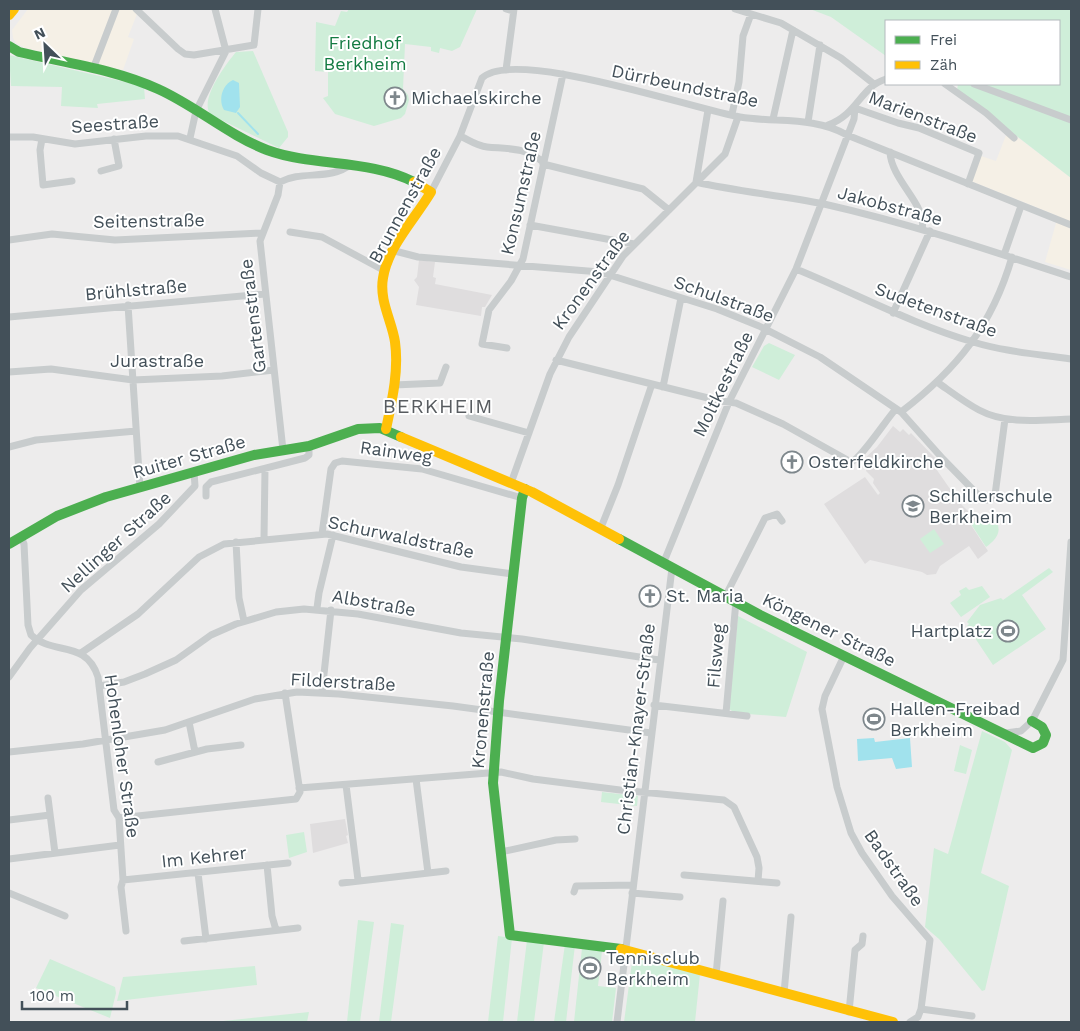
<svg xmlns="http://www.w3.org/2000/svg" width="1080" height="1031" font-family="'Work Sans',sans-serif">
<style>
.commercial{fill:#f5f0e6}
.education{fill:#dfddde}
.green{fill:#cfeed9}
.water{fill:#a1e2ed}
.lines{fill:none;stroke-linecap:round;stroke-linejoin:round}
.stream{stroke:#a1e2ed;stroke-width:2}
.street{stroke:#c8cccd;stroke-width:7}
.fast{stroke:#4caf50;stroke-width:10}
.slow{stroke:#ffc107;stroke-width:10}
.labels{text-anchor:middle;stroke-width:4;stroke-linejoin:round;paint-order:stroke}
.park-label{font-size:18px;fill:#137b42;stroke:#fff}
.street-label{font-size:18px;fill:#435059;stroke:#fff}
.poi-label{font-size:18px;fill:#435059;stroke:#fff;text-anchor:start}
.quarter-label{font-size:20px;letter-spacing:1px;fill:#585c60;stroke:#fff}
</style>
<rect width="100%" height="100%" fill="#edecec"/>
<path class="commercial" d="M 28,9 L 133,9 L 137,14 L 128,37 L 134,39 L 123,70 L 25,48 L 16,43 L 13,38 L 12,30 Z
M 1008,130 L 1071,178 L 1071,270 L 1045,262 L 1058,216 L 971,181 L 981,156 L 996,161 Z"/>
<path class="education" d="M 419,260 L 435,262 L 433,277 L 436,278 L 435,284 L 492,295 L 485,307 L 482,307 L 481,316 L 416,305 L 419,287 L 414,280 L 417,277 Z
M 893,426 L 900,432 L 903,429 L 909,435 L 911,433 L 936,459 L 932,463 L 948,486 L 961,504 L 977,520 L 971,525 L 988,551 L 978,559 L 969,546 L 940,566 L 936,574 L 927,575 L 922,572 L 870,560 L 865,564 L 824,504 L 865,477 L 878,495 L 880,493 L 873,483 L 874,479 L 866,471 L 868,462 L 864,459 L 877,447 Z
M 345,819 L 348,835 L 346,836 L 348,843 L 313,853 L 310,824 Z"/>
<path class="green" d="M 349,9 L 477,9 L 460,47 L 452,51 L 440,48 L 439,53 L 431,51 L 431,47 L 405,44 L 403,89 L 408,95 L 409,100 L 405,114 L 401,118 L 374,126 L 335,114 L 323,98 L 328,96 L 328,72 L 315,71 L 316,22 L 335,26 L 341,11 L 347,12 Z
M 810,9 L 1071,9 L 1071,178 L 957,90 L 958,84 L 1059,84 L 1059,21 L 886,21 L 886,56 L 831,17 Z
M 253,51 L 288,132 L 288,137 L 279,148 L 211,115 C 198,101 226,64 236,52 Z
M 9,55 L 138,85 L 144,87 L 145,99 L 97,104 L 98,108 L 61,106 L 62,87 L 11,86 Z
M 769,343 L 795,355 L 779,380 L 752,367 L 764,346 Z
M 984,515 L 994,518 C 1003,530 998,538 986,547 L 971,524 Z
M 934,529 L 944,544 L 930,553 L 920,539 Z
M 1049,568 L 1053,572 L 1022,595 L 1046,629 L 993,665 L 967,626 L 969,624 L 967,622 L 980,605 L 1001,598 L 1003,600 Z
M 982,586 L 990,597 L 961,617 L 950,603 L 961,595 L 959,591 L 966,587 L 969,590 Z
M 738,616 L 807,652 L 786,717 L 735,713 L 729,709 Z
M 982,731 L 1005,742 L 1012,750 L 981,873 L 1009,886 L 985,990 L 982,991 L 939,939 L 925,927 L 934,848 L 948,854 Z
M 960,745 L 972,750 L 966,774 L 954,771 Z
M 602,792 L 638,796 L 637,806 L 601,802 Z
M 304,832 L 307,852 L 289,858 L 286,835 Z
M 358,920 L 374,922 L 360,1022 L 347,1022 Z
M 391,923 L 404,925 L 391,1022 L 379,1022 Z
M 498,936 L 512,938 L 503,1022 L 488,1022 Z
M 527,940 L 544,942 L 534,1022 L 517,1022 Z
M 565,944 L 575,945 L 566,1022 L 554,1022 Z
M 582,948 L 602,951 L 598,986 L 616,988 L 612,1022 L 574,1022 Z
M 633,955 L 700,974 L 695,1022 L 624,1022 Z
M 50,959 L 115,987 L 116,993 L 110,1018 L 36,988 Z
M 255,966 L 257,985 L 117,1001 L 123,977 Z
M 309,1012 L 307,1022 L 214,1022 Z"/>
<path class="water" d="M 233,80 L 239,83 L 240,107 L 236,113 L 224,110 C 218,100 222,85 233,80 Z
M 874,738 L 875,742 L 910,738 L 912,767 L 896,769 L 892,758 L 858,761 L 857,739 Z"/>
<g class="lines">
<path class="stream" d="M 238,113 L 258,134"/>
<path class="street" d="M 136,9 L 178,49 L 185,54 L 194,55 L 254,45 L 258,9
M 506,9 L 513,11
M 735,9 L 781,23 L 841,58 L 874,84
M 93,69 L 116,9
M 506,70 L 514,9
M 945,84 L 986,113 L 1014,138
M 974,84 L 1071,120
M 855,108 L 898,123 L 919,128 L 979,153 L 968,184
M 732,114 L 739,82 L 743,36 L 751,14
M 773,119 L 793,30
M 808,122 L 820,45
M 828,125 C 858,114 860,87 886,79
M 460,136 C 469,140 477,146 487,147 C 508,149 525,147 543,162
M 9,137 L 33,137 L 75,144 L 146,136 L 178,136 L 237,156 L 261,173 L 280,182
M 190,138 L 196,111 L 226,51 L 215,9
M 42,139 L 40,150 L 43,185 L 72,181
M 890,152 C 891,180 928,206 922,229
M 543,164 L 643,189 L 669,210
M 101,171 L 119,166 L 114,139
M 280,182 L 278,195 L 260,241 L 283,450
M 280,182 C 302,170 331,181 351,164
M 696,182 C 738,192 781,195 824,204 C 908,223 989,250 1071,277
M 696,182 L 708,110
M 431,192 L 460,136 L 482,78 C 514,47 693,109 740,117 C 776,123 814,116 847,135 L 1071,225
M 530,225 L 634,244
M 290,232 L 322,237 L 385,271
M 9,240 L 52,234 L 115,240 L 261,233
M 395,251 L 418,257 L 600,272 L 717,309 L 759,326 L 820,357 L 901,412 L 943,459 L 983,500 L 990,500 L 995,495 L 1005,419
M 1004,255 L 1021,206
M 796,269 C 855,293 912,324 973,342 C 1006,352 1038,354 1071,359
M 128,305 L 140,488
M 893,313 L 930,231
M 9,317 L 265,294
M 507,348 L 482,344 L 489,310 L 511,281 L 523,259 L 563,74
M 556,360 L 720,401 L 736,403 L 783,424 L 851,462 C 860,460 886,420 895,410
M 9,372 L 51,369 L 133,380 L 222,376 L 274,370
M 937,382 C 950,391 964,402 979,410 C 1007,425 1041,420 1071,419
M 394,385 L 440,383 L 446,367
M 663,387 L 681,298
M 901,412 C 957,369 992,326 1012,257
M 469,416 L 529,433
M 9,447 L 36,440 L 136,431
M 511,483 L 550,374 L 569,337 L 623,256 L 725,154 L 738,117
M 206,496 L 206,487 L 211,482 L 305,458 L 309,455 L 309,446
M 600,530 L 618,485 L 652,384
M 322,534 L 331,469 L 335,463 L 342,461 L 422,469 L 522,498
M 21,537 L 24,544 L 28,625 L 31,635 C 53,656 86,639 98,677 L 114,810 L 119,818 L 123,880 L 121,887 L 126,931
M 264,539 L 265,469
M 236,542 L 239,598 L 244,621
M 663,564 L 729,402 L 796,269 L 854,119 L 855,108
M 726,595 L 765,518 L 777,514 L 782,521
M 317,608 L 319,593 L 333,535
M 81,653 L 138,614 L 199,557 L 224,544 L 327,534 L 461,567 L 513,574
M 844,656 L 825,696 L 822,709 L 837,787 L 851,833 L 862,853 L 892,896 L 930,940 L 921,1009 L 918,1017 L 910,1022
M 9,677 L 30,648 L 81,590 L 159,524 L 195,486 L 194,472
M 99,686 L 124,682 L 145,674 L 176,660 L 211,635 L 236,624 L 276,612 L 304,609 L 358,614 L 461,633 L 522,639 L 659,660
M 322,692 L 331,610
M 654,705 L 747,716
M 726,713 L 736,601
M 189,722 L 195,752
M 1006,733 L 1021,731 L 1032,721 L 1063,660 L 1071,542
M 9,752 L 83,744 L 165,730 L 255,699 L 297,692 L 339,694 L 453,706 L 651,733
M 158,762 L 207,749 L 241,745
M 416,779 L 428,873
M 346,785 L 358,880
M 299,788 L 501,772 L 533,779 L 620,790 L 724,800 L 734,807 L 757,857 L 759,868 L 758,881
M 48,798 L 55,853
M 119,818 L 296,799 L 300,792 L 285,693
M 9,820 L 50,815
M 501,852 L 556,840 L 575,839
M 9,859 L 120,845
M 267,865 L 272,916 L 276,930
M 198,873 L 206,939
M 684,875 L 777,883
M 123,880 L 288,863
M 342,883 L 446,871
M 574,892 L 576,886 L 633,885
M 9,893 L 65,916
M 632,893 L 680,897
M 184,941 L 298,928
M 716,975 L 723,901
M 784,993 L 791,917
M 921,1009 L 972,1016
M 849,1012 L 855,950 L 862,944 L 863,936
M 617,1022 L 672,568"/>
<path class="fast" d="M 9,46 L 19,52 C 66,63 114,69 158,89 C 196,106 228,135 267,150 C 314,167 369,159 414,182
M 525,489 L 522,498 L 499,701 L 493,783 L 510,935 L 621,949
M 619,539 L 760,615 L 1033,748 L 1043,743 L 1046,735 L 1042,727 L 1032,721
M 9,544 L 57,516 L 106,497 L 254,455 L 309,446 L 358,429 L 380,428 L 401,437"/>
<path class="slow" d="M 9,15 L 14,9
M 386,429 C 392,401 399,371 395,342 C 392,321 379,301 383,278 C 388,246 415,219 431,192 L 414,182
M 401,437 L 532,492 L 619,539
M 621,949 L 893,1022"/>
</g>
<defs>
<g id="church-ring" transform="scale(1.125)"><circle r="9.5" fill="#fff" stroke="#7e878c" stroke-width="1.5"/><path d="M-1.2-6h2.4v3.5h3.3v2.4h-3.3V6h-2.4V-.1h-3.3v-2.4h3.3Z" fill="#7e878c"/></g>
<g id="school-ring" transform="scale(1.125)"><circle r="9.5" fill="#fff" stroke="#7e878c" stroke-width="1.5"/><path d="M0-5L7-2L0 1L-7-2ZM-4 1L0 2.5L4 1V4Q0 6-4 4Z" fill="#7e878c"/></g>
<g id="stadium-ring" transform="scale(1.125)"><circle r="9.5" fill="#fff" stroke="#7e878c" stroke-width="1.5"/><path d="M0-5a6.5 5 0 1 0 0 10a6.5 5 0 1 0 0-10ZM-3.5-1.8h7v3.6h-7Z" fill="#7e878c"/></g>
</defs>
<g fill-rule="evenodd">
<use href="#church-ring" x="395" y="98"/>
<use href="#church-ring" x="792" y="462"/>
<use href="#school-ring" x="913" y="506"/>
<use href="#church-ring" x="650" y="596"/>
<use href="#stadium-ring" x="1008" y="631"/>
<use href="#stadium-ring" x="874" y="719"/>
<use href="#stadium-ring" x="590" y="968"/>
</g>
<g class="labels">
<g class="park-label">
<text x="365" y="49">Friedhof<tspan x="365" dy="21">Berkheim</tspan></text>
</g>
<g class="street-label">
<text transform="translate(685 86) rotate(12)" y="6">Dürrbeundstraße</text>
<text transform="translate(923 117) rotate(21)" y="6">Marienstraße</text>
<text transform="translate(115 124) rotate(-4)" y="6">Seestraße</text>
<text transform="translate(521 193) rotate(-77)" y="6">Konsumstraße</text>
<text transform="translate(405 205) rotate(-61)" y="6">Brunnenstraße</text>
<text transform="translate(890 206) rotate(15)" y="6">Jakobstraße</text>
<text transform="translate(149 221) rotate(-1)" y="6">Seitenstraße</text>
<text transform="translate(591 280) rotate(-54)" y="6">Kronenstraße</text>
<text transform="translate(136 290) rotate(-5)" y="6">Brühlstraße</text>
<text transform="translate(724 299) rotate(20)" y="6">Schulstraße</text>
<text transform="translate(936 310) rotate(20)" y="6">Sudetenstraße</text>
<text transform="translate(253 316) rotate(-97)" y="6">Gartenstraße</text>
<text x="157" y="367">Jurastraße</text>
<text transform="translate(723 384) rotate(-64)" y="6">Moltkestraße</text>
<text transform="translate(396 452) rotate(8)" y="6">Rainweg</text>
<text transform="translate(189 457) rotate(-16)" y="6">Ruiter Straße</text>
<text transform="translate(401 537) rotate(12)" y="6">Schurwaldstraße</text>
<text transform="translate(116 542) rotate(-42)" y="6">Nellinger Straße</text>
<text transform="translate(374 603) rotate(10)" y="6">Albstraße</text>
<text transform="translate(829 630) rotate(26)" y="6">Köngener Straße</text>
<text transform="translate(716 656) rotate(-85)" y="6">Filsweg</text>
<text transform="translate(343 682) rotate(3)" y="6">Filderstraße</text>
<text transform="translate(483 710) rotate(-85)" y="6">Kronenstraße</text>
<text transform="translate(636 729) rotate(-83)" y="6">Christian-Knayer-Straße</text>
<text transform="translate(122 756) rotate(82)" y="6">Hohenloher Straße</text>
<text transform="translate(204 857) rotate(-6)" y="6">Im Kehrer</text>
<text transform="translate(894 868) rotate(55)" y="6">Badstraße</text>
</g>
<g class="poi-label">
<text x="411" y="104">Michaelskirche</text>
<text x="808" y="468">Osterfeldkirche</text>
<text x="929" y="502">Schillerschule<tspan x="929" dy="21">Berkheim</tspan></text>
<text x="666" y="602">St. Maria</text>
<text x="992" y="637" text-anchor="end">Hartplatz</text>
<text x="890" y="715">Hallen-Freibad<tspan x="890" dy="21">Berkheim</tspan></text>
<text x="606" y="964">Tennisclub<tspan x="606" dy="21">Berkheim</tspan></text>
</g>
<g class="quarter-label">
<text x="438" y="413">BERKHEIM</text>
</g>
</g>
<rect width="1080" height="1031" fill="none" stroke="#435059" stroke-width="20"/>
<rect x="885" y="20" width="175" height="65" fill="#ffffff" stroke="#b4b9bd"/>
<rect x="895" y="36" width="25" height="8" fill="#4caf50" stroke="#b4b9bd"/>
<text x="930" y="45" font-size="15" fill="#435059">Frei</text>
<rect x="895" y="61" width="25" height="8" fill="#ffc107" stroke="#b4b9bd"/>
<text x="930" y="70" font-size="15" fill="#435059">Zäh</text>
<g transform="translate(45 45) rotate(335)" stroke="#ffffff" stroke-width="4" paint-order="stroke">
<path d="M0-4L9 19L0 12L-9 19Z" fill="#435059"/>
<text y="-8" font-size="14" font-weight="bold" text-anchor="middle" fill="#435059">N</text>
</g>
<path d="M22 1001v8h105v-8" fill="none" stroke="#435059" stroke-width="2.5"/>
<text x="30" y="1001" font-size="15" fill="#435059" stroke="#ffffff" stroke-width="4" paint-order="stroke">100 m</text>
</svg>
